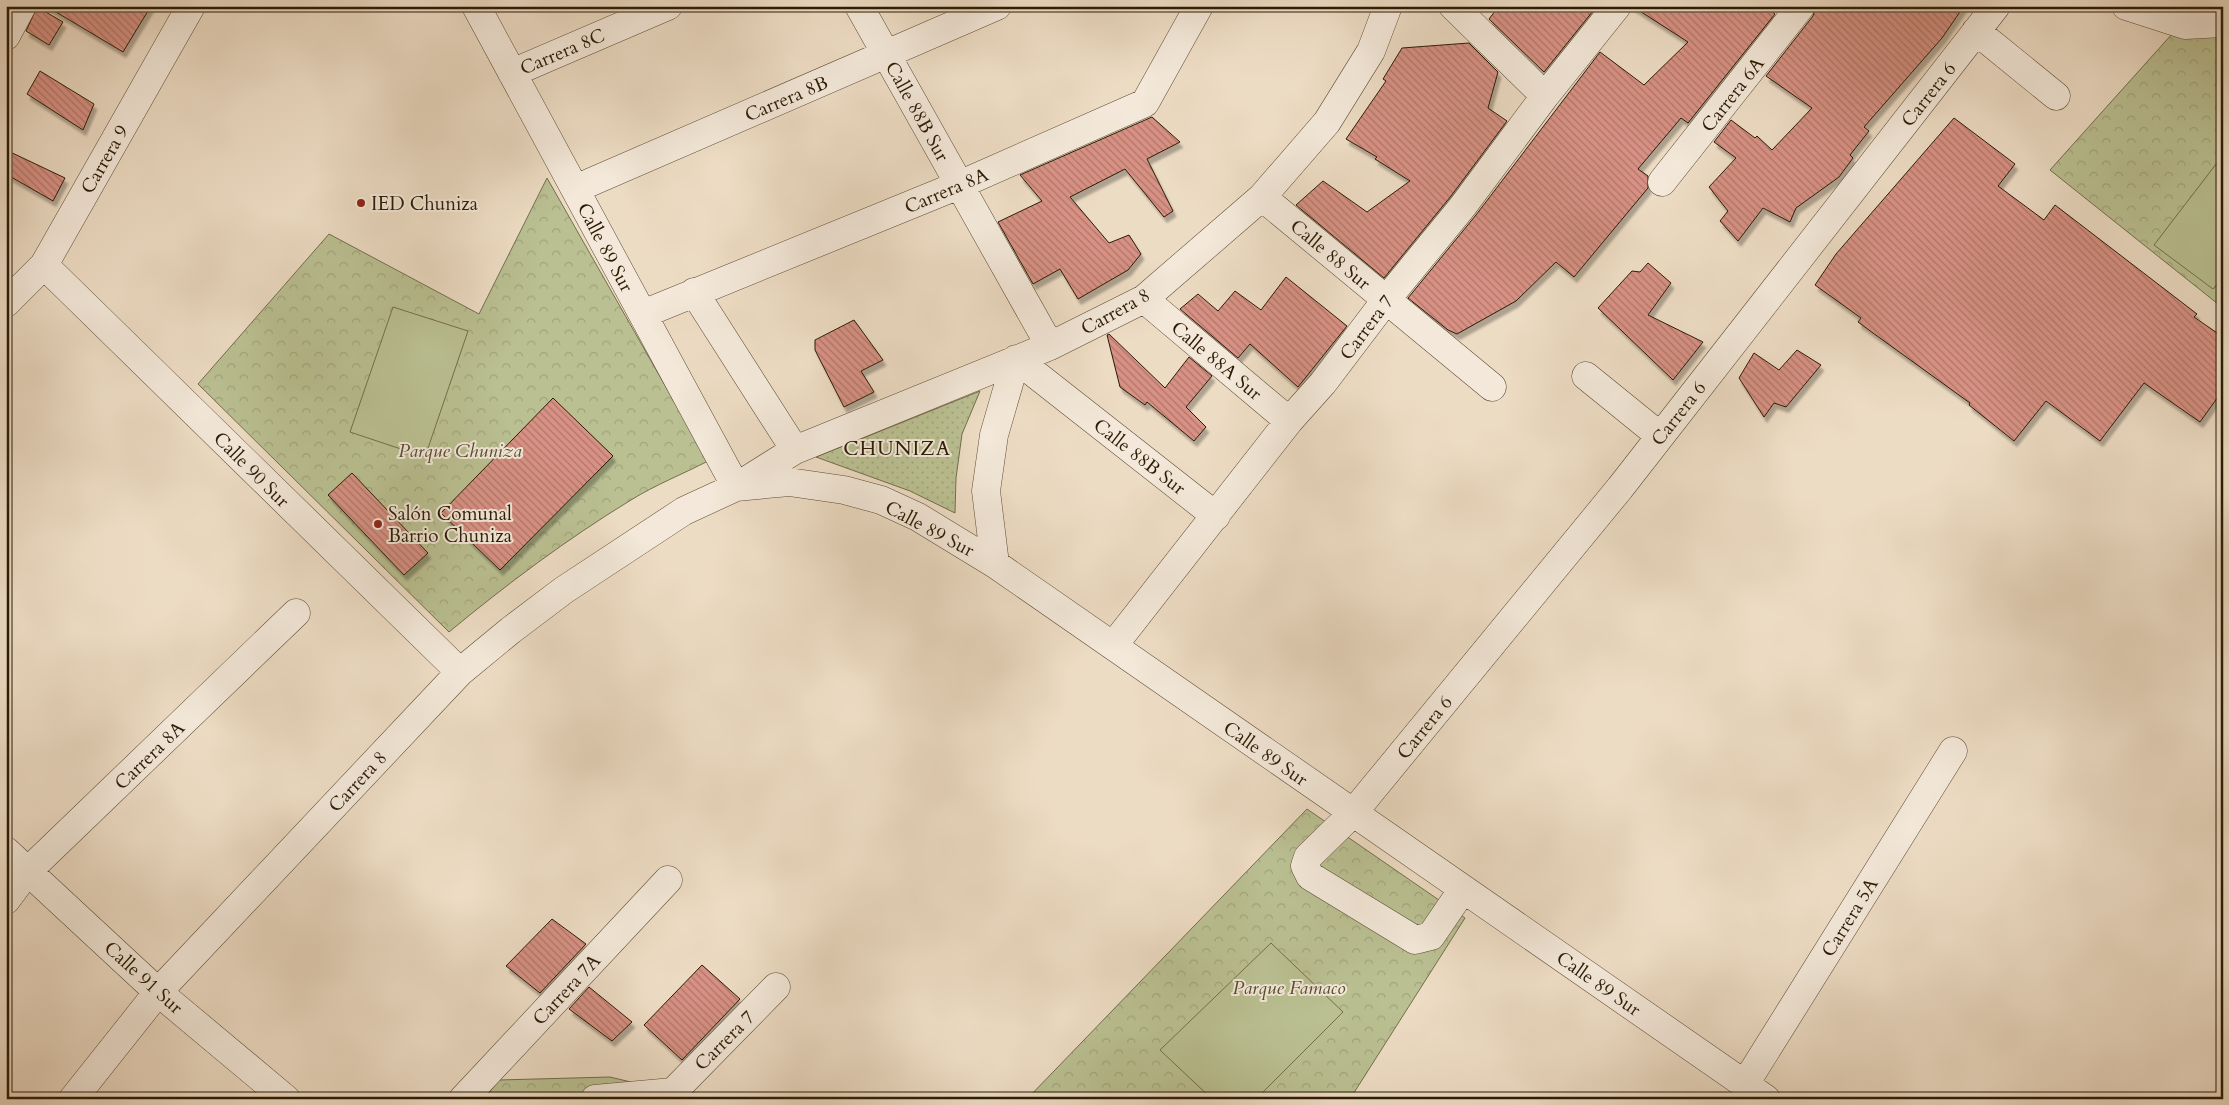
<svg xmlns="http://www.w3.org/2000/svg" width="2229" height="1105" font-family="Cardo,serif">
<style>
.grass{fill:url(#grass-dots);stroke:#726e4c}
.park{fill:url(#park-crowns);stroke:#726e4c}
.pitch{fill:#bac092;stroke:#726e4c}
.building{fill:url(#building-back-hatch);stroke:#2b1b05;filter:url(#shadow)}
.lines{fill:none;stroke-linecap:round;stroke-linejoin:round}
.minor-casing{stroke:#5c4b35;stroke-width:29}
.minor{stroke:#f3e8d9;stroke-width:28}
.poi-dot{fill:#8f2418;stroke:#f3e8d9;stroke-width:2}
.labels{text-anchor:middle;stroke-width:4;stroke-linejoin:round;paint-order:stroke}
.street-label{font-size:19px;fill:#2b1b05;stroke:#f3e8d9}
.poi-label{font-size:19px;fill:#2b1b05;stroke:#f3e8d9;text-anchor:start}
.park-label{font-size:19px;font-style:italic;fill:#564d2f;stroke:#f3e8d9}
.neighbourhood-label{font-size:20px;letter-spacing:1px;fill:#2b1b05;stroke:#f3e8d9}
</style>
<defs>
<pattern id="grass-dots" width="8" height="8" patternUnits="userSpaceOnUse" patternTransform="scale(1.25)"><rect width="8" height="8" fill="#bac092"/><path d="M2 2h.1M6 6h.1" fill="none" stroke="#a0a47c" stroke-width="1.8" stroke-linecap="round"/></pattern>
<pattern id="park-crowns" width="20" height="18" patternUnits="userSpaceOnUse" patternTransform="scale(1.25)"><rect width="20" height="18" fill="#bac092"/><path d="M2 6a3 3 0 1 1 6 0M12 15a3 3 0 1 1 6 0" fill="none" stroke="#a0a47c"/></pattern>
<pattern id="building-back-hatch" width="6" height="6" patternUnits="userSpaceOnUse" patternTransform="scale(1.25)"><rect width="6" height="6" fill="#d89184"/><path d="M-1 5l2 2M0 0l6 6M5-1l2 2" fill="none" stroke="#af766a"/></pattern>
<filter id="shadow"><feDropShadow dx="3" dy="5.5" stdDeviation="1" flood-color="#0004"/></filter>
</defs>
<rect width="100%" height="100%" fill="#eddcc4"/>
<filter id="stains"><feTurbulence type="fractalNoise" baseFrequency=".004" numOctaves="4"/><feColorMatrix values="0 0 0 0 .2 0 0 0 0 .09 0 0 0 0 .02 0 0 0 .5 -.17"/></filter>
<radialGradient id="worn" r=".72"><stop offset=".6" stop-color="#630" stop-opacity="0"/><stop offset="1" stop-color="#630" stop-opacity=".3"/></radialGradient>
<path class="grass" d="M 980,391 L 962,434 L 956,478 L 955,513 L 910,491 L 816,457 Z"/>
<path class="park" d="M 2172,34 L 2223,36 L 2223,308 L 2050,170 Z
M 547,178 L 708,461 C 683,474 655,485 631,500 C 567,539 507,584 449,632 L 198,384 L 329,234 L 479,314 Z
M 1307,809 L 1465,918 L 1350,1099 L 1027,1099 Z
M 610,1077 L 672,1092 L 683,1082 L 701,1099 L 484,1099 L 499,1080 Z"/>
<path class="pitch" d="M 2223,155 L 2223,277 L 2213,289 L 2154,245 Z
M 393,307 L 468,331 L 425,457 L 350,432 Z
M 1271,943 L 1343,1012 L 1256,1099 L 1212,1099 L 1160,1050 Z"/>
<path class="building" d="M 46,6 L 151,6 L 123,52 Z
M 1499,6 L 1597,6 L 1544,72 L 1489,19 Z
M 1632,6 L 1765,6 L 1775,14 L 1688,123 L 1681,118 L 1638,169 L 1648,176 L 1648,188 L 1574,277 L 1556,262 L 1516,301 L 1457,334 L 1448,330 L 1408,298 L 1476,215 L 1600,52 L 1644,85 L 1688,42 Z
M 1816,6 L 1964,6 L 1942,38 L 1864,127 L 1869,131 L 1850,155 L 1853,158 L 1839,177 L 1796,208 L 1790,222 L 1763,208 L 1738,241 L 1720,221 L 1728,211 L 1709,187 L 1736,158 L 1714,142 L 1731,120 L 1755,138 L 1757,136 L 1772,150 L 1812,108 L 1766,76 L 1813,16 Z
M 37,7 L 63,22 L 49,45 L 26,31 Z
M 1469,43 L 1498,72 L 1488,108 L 1507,121 L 1451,196 L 1384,278 L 1296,205 L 1323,181 L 1367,212 L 1410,181 L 1375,159 L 1377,157 L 1346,139 L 1386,81 L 1383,79 L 1402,48 Z
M 40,71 L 94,104 L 83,130 L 27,94 Z
M 1152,117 L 1180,142 L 1147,159 L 1173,211 L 1164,217 L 1125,169 L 1070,197 L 1109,243 L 1129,235 L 1141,254 L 1128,270 L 1078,299 L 1060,269 L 1033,284 L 998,222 L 1042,201 L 1020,175 Z
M 1954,118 L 2015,164 L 1998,186 L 2044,220 L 2055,205 L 2197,314 L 2194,317 L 2223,337 L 2223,390 L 2200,422 L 2144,383 L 2100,441 L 2046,401 L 2014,441 L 1969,405 L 1970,403 L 1873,333 L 1858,322 L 1861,318 L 1815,285 L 1836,254 Z
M 6,150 L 65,178 L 53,201 L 6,174 Z
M 1648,263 L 1671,283 L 1648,315 L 1703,342 L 1673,380 L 1598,308 L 1632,271 L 1640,272 Z
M 1286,277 L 1347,326 L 1298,387 L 1250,344 L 1238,358 L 1180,309 L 1198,294 L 1218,311 L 1235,291 L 1261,310 Z
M 854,320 L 883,360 L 861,371 L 874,392 L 844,407 L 815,350 L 815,340 Z
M 1109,334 L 1165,388 L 1189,357 L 1212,376 L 1186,407 L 1206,427 L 1194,441 L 1147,402 L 1145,405 L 1120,387 L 1107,335 Z
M 1797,350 L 1821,365 L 1786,407 L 1774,403 L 1764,417 L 1739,378 L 1754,353 L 1779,370 Z
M 553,398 L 613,456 L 500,570 L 441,513 Z
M 352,473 L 428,553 L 404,575 L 328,495 Z
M 552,919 L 586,944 L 540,993 L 506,966 Z
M 702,965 L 740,999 L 682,1060 L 644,1025 Z
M 589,987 L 632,1022 L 612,1041 L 569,1009 Z"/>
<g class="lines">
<g class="minor-casing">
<path id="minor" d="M 476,6 L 736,487 L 795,450 L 1050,346 L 1144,299 L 1262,197 L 1327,122 L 1371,51 L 1388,6
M 859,6 L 1050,346
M 1453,6 L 1545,96
M 2126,6 L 2185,25 L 2223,23
M 1976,31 L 2056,96
M 6,36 L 22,6
M 512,73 L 668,6
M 1662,182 L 1801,6
M 575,189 L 997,6
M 1262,197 L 1492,387
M 44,265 L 460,672
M 694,292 L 795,450
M 1144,299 L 1289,421
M 6,303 L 44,265 L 191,6
M 643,314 L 959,185 L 1145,103 L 1199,6
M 1586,376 L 1660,436
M 995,564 L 986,491 L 994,435 L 1016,359 L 1216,516
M 1113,646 L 1289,421 L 1323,383 L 1386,300 L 1463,206 L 1545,96 L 1617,6
M 6,851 L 158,992 L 286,1099
M 1463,889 L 1431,936 L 1415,940 L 1310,876 L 1305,866 L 1308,857 L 1353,813 L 1620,488 L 1996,6
M 6,900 L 27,872 L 296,613
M 1745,1084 L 1953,751
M 73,1099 L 158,992 L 460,672 L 511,630 L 564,590 L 684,511 L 736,487 L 789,482 L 844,490 L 881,500 L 918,517 L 995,564 L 1766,1099
M 463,1099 L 668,880
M 595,1099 L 673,1092 L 776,987"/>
</g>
<use href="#minor" class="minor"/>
</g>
<g class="poi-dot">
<circle cx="361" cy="203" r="5"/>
<circle cx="378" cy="524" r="5"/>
</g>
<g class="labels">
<g class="street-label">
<text transform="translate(562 51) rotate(-23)" y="7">Carrera 8C</text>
<text transform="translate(1732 94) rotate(-52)" y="7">Carrera 6A</text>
<text transform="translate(1928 94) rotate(-52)" y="7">Carrera 6</text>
<text transform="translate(786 98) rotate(-23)" y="7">Carrera 8B</text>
<text transform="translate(918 111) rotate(61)" y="7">Calle 88B Sur</text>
<text transform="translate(104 159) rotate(-60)" y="7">Carrera 9</text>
<text transform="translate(946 190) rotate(-23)" y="7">Carrera 8A</text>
<text transform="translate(606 247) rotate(62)" y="7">Calle 89 Sur</text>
<text transform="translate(1331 254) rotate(40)" y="7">Calle 88 Sur</text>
<text transform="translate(1115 311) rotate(-29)" y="7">Carrera 8</text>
<text transform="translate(1366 327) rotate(-53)" y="7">Carrera 7</text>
<text transform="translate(1217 360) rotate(40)" y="7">Calle 88A Sur</text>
<text transform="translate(1678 413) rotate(-52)" y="7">Carrera 6</text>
<text transform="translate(1140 456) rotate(38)" y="7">Calle 88B Sur</text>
<text transform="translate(252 469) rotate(45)" y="7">Calle 90 Sur</text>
<text transform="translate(930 528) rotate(28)" y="7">Calle 89 Sur</text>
<text transform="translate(1424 727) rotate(-51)" y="7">Carrera 6</text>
<text transform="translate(1266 753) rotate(35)" y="7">Calle 89 Sur</text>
<text transform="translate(149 755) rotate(-44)" y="7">Carrera 8A</text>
<text transform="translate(357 781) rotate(-47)" y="7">Carrera 8</text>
<text transform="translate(1849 917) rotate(-58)" y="7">Carrera 5A</text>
<text transform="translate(144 977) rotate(42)" y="7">Calle 91 Sur</text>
<text transform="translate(1599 983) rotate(35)" y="7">Calle 89 Sur</text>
<text transform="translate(566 989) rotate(-47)" y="7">Carrera 7A</text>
<text transform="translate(724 1040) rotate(-45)" y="7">Carrera 7</text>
</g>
<g class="poi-label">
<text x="371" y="210">IED Chuniza</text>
<text x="388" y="520">Salón Comunal<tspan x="388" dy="22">Barrio Chuniza</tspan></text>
</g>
<g class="park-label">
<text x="460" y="457">Parque Chuniza</text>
<text x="1289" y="994">Parque Famaco</text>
</g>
<g class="neighbourhood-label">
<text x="897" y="455">CHUNIZA</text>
</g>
</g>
<rect width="2229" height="1105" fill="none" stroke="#eddcc4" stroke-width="25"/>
<rect x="8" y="8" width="2214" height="1090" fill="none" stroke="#2b1b05" stroke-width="2.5"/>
<rect x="12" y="12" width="2204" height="1080" fill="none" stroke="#2b1b05"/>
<rect width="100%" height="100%" filter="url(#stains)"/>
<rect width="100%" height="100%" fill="url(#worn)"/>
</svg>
